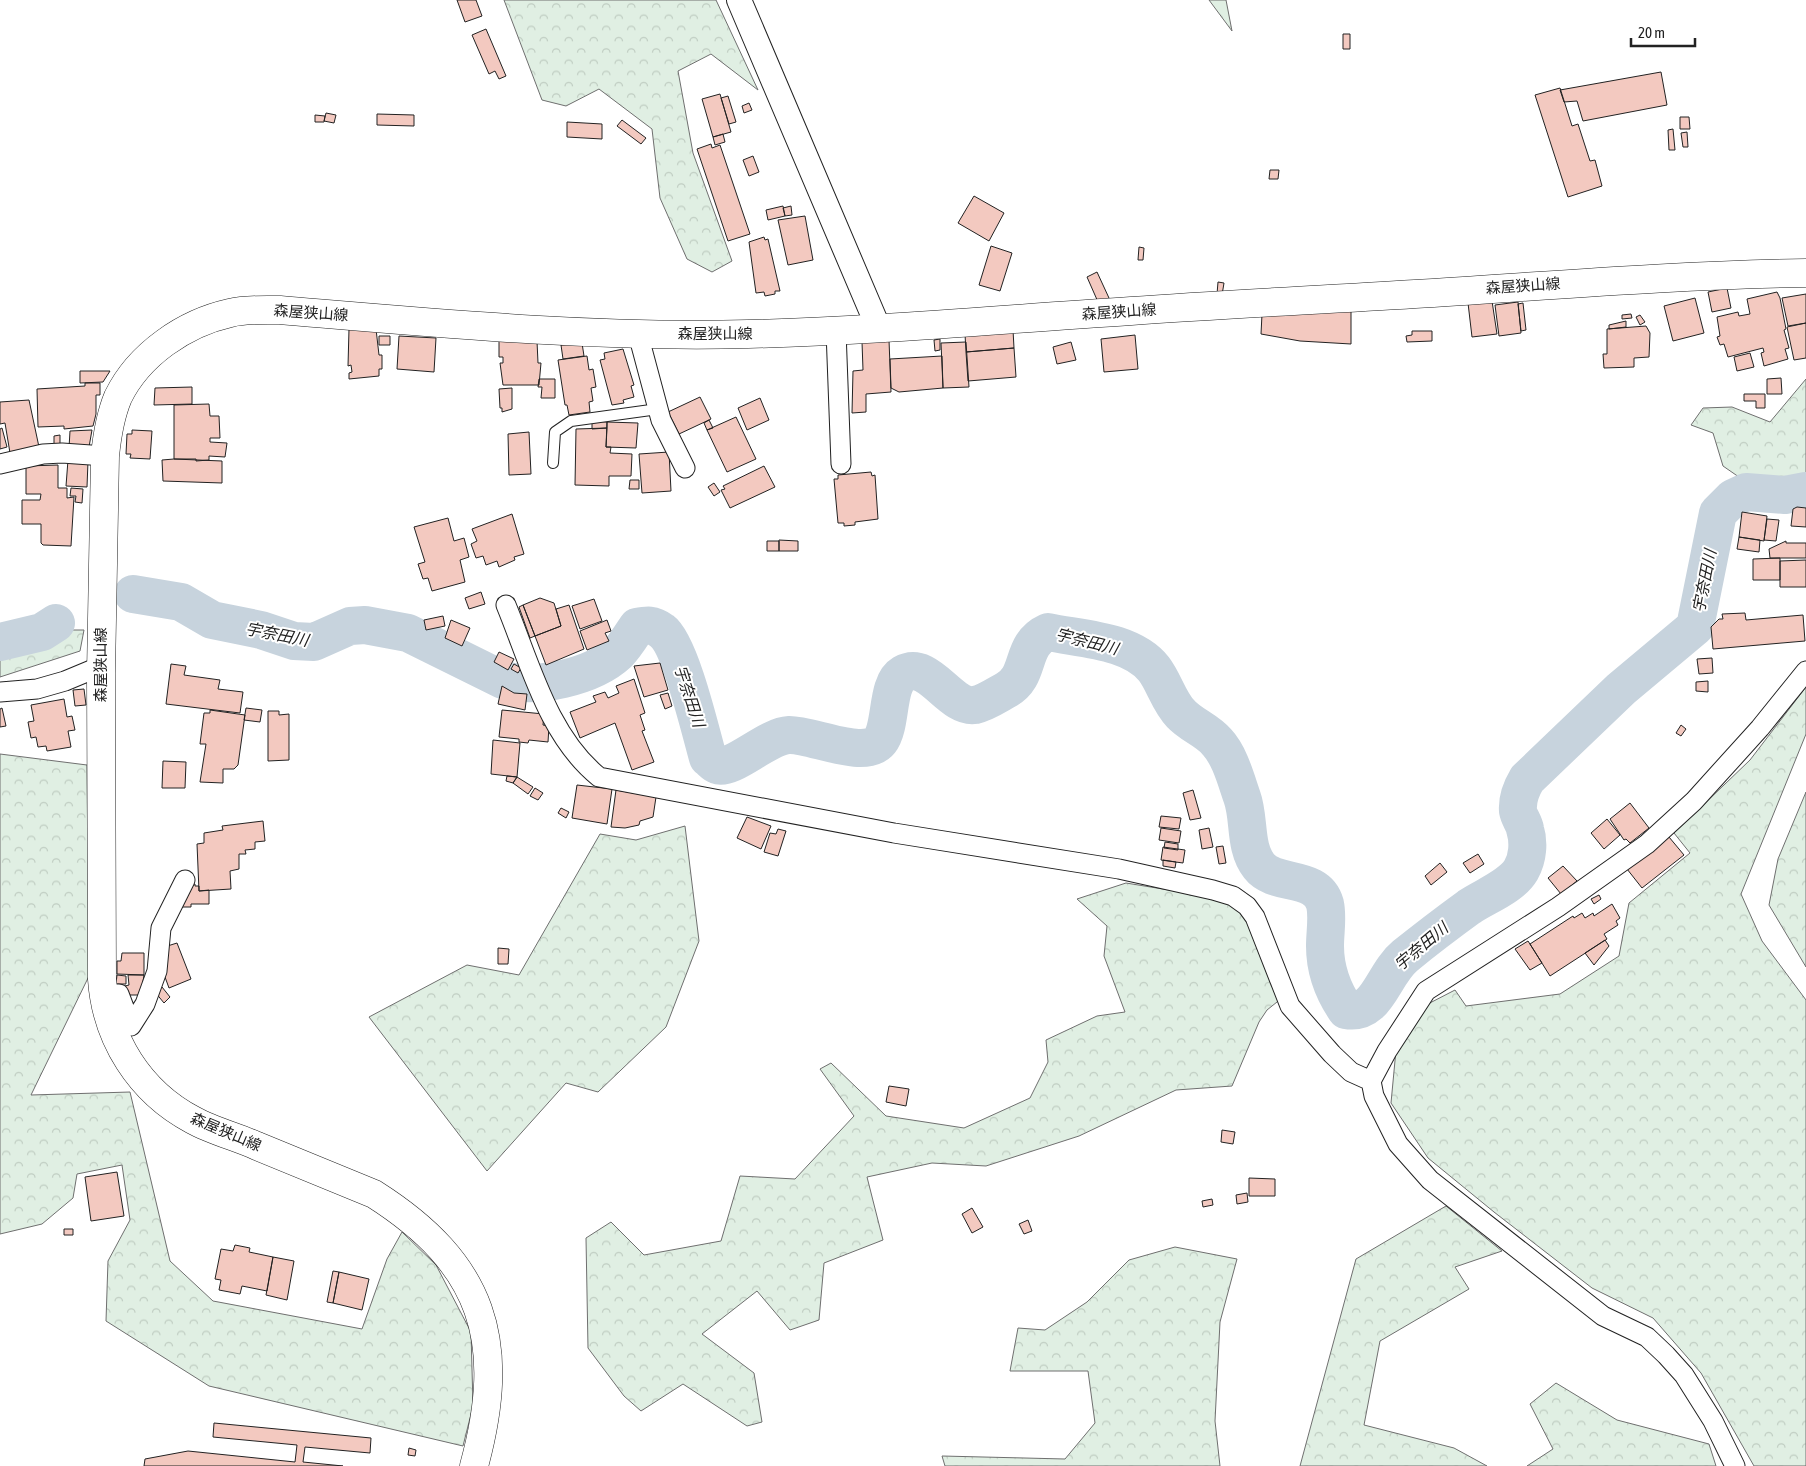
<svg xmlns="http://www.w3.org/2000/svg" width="1806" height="1466" font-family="'Asap Condensed','Noto Sans JP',sans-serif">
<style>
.forest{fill:url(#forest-crowns);stroke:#6f6f6f}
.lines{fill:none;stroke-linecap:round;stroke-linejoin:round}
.river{stroke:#c7d3dd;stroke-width:38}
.building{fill:#f3c9c0;stroke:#222}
.service-casing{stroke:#222;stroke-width:12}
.minor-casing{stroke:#222;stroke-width:21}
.tertiary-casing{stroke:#222;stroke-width:26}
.secondary-casing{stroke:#222;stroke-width:29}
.service{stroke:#fff;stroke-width:10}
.minor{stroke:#fff;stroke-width:19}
.tertiary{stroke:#fff;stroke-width:24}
.secondary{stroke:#fff;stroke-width:28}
.labels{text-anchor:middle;stroke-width:4;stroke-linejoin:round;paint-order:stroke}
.street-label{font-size:15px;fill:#222;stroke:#fff}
.water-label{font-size:16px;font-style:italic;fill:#222;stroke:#fff}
</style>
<defs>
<pattern id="forest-crowns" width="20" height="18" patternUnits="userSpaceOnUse" patternTransform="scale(1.25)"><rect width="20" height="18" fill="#e0efe3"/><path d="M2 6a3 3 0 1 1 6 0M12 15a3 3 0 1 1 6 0" fill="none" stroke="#c0cdc2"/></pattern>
</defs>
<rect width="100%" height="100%" fill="#fff"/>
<path class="forest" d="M 504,0 L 716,0 L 758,90 L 711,54 L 678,71 L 693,153 L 732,261 L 712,272 L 687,259 L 660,198 L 652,129 L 599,89 L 566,106 L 542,100 Z
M 1209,0 L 1226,0 L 1232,31 Z
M 1806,379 L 1806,500 L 1762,493 L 1723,466 L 1713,433 L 1691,425 L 1703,408 L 1732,407 L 1770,422 Z
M 40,630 L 84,630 L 80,651 L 0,677 L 0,638 Z
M 1806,687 L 1806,734 L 1741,894 L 1762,941 L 1806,1000 L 1806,1466 L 1754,1466 L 1701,1373 L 1653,1318 L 1592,1288 L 1494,1212 L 1428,1158 L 1391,1103 L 1396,1050 L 1424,1006 L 1455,990 L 1466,1006 L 1560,994 L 1619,956 L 1629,903 L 1690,853 L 1674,833 L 1750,760 Z
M 0,754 L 87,765 L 89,976 L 31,1095 L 130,1092 L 170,1261 L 213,1301 L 362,1329 L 387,1259 L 402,1232 L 436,1265 L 471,1332 L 473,1406 L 463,1446 L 209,1386 L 106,1321 L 108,1261 L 130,1220 L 122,1165 L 77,1174 L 73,1198 L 42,1224 L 0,1234 Z
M 1806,792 L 1806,967 L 1769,905 L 1778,859 Z
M 685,826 L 699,941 L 666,1027 L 598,1092 L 566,1083 L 487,1171 L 369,1017 L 467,965 L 519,975 L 600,834 L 636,840 Z
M 1126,883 L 1212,897 L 1233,905 L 1251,924 L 1282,998 L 1267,1010 L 1259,1022 L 1232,1086 L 1176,1090 L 1079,1136 L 986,1166 L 932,1163 L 867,1177 L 883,1240 L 824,1263 L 819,1320 L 790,1330 L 757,1291 L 702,1334 L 754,1373 L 762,1422 L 747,1426 L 683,1384 L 641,1411 L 624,1396 L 588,1348 L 586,1238 L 611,1222 L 644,1255 L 721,1241 L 740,1176 L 795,1179 L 854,1116 L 820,1069 L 831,1063 L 886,1116 L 964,1128 L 1030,1098 L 1048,1062 L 1046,1040 L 1097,1016 L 1125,1012 L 1104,956 L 1107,926 L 1077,899 Z
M 1446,1206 L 1502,1251 L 1455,1267 L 1469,1289 L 1380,1341 L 1364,1425 L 1454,1448 L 1487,1466 L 1300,1466 L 1356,1259 Z
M 1175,1247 L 1237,1259 L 1220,1322 L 1215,1421 L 1220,1466 L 945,1466 L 942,1456 L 1065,1459 L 1095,1423 L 1088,1371 L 1010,1371 L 1018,1328 L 1045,1330 L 1087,1302 L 1129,1260 Z
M 1556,1383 L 1617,1420 L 1709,1444 L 1716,1466 L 1527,1466 L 1553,1449 L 1530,1404 Z"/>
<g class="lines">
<path class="river" d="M 133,594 L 181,602 L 212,620 L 261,630 L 294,641 L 314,642 L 350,626 L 365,625 L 408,633 L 503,680 C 537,689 592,677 618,653 C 625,646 631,636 637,627 C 647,625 653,624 662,631 C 680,644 701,733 708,758 C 711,760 714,764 717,765 C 732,771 767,736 789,735 C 810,734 865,760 880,741 C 892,726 886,684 903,674 C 929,659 950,709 975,705 C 985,703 997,695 1006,690 C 1032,676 1019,645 1048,632 C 1081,639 1131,640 1154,669 C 1164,682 1169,702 1181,714 C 1191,725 1207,730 1217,742 C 1230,756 1236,780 1242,797 C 1250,819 1244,847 1259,866 C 1275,887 1317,874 1325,904 C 1328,917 1325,932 1325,946 C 1325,969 1333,991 1346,1010 C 1378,1016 1382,975 1405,956 C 1426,939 1447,923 1469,907 C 1485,896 1511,887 1521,870 C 1528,858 1529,842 1525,829 C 1524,823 1519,817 1518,811 C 1517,799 1521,789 1527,779 L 1621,689 L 1695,627 L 1718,513 L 1733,498 L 1746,492 L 1785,495 L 1806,491
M 0,642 L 42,632 L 56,623"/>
</g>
<path class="building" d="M 457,0 L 476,0 L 482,16 L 465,22 Z
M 486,29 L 506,76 L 499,79 L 495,71 L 489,74 L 472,35 Z
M 1343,34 L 1350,34 L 1350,49 L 1343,49 Z
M 1661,72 L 1667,105 L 1583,121 L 1577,101 L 1564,102 L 1560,90 Z
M 1560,88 L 1572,126 L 1578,124 L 1590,161 L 1595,160 L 1602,186 L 1568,197 L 1535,95 Z
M 720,94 L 731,132 L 713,137 L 702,99 Z
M 728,96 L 736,122 L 729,124 L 721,98 Z
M 749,103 L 752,110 L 744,113 L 742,106 Z
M 326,113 L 336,115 L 334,123 L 324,121 Z
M 377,114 L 414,115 L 414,126 L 377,125 Z
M 315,115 L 325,116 L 324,122 L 315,122 Z
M 1680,117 L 1689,117 L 1690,129 L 1680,129 Z
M 622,120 L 646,138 L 641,144 L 617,126 Z
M 567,122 L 602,124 L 602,139 L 567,137 Z
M 1673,129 L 1675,150 L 1669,150 L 1668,130 Z
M 1687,132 L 1688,147 L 1683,147 L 1681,133 Z
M 723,134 L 725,142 L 715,145 L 713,137 Z
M 711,144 L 712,148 L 720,145 L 750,234 L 728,241 L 697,149 Z
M 753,156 L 759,172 L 749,176 L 743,160 Z
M 1270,170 L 1279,170 L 1278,179 L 1269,179 Z
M 974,196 L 1004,213 L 989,241 L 958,223 Z
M 783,206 L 785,216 L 768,220 L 766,210 Z
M 791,206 L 792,215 L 785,216 L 783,208 Z
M 805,216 L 813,260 L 788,265 L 778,220 Z
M 764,237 L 765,240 L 768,239 L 780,291 L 775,291 L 775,294 L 765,296 L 764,292 L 756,293 L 749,242 Z
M 991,246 L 1012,253 L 1000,291 L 979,285 Z
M 1139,247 L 1144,248 L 1143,260 L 1138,260 Z
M 1097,272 L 1109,298 L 1098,302 L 1087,277 Z
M 1218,282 L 1224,283 L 1222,295 L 1217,294 Z
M 1727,288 L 1731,308 L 1712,312 L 1708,292 Z
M 1777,292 L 1780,298 L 1786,329 L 1784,330 L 1789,348 L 1785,349 L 1788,359 L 1764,366 L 1761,353 L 1764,352 L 1763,348 L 1728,357 L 1724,344 L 1720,345 L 1717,337 L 1720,336 L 1717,317 L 1738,312 L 1739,316 L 1750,314 L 1747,299 Z
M 1806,294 L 1806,323 L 1788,326 L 1782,298 Z
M 1695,298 L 1704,333 L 1673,341 L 1664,306 Z
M 1492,301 L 1497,334 L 1472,337 L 1468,303 Z
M 1518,302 L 1521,333 L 1499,336 L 1495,305 Z
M 1523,303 L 1526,330 L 1521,331 L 1518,304 Z
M 1351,309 L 1351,344 L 1300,341 L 1261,334 L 1262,314 Z
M 1631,314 L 1632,318 L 1622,319 L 1622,315 Z
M 1640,315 L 1645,322 L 1640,325 L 1636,317 Z
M 1626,321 L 1626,327 L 1609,329 L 1609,325 Z
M 1806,323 L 1806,358 L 1794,360 L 1787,327 Z
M 1646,326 L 1650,333 L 1649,357 L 1634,358 L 1634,367 L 1604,368 L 1603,354 L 1607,354 L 1607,329 Z
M 349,329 L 376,329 L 379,355 L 382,355 L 382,369 L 379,369 L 379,376 L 349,379 L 349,373 L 352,372 L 351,365 L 348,366 Z
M 1013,330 L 1014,348 L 966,352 L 965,334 Z
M 1412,331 L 1432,331 L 1432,341 L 1407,342 L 1406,336 L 1412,335 Z
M 1135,335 L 1138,369 L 1104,372 L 1101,339 Z
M 379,336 L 390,336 L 390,345 L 379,345 Z
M 399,336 L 436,338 L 434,372 L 397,369 Z
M 940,339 L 940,350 L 935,351 L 934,340 Z
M 499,340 L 537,341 L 538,363 L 541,363 L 539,385 L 503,385 L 500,363 L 503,363 L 503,357 L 499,357 Z
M 889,340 L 891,392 L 866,394 L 866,412 L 852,413 L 853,371 L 863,370 L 862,342 Z
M 966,342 L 969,387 L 943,388 L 941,343 Z
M 1071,342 L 1076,360 L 1057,364 L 1053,347 Z
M 582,343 L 584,356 L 563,359 L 561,345 Z
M 1014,348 L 1016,377 L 968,381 L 966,352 Z
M 623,349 L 634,385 L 631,386 L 634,397 L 623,400 L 624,403 L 612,405 L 600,360 L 605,359 L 604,353 Z
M 1750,353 L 1754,367 L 1737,371 L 1734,357 Z
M 587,356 L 589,370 L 593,369 L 596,387 L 591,388 L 593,401 L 589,402 L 590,412 L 569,415 L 567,405 L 565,405 L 558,360 Z
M 942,356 L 943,388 L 899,392 L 891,388 L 890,359 Z
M 80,371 L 110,371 L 103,382 L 80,383 Z
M 1781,378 L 1782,394 L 1767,394 L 1767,379 Z
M 539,379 L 555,379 L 555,398 L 541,398 L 542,387 L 538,387 Z
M 85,383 L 100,383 L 100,395 L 96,395 L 96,414 L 93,426 L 64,429 L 64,426 L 38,427 L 37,389 L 85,386 Z
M 192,387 L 192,404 L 154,405 L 155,388 Z
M 512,388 L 512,409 L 502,412 L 502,408 L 500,408 L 499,389 Z
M 1744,394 L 1765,394 L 1765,408 L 1756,408 L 1756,401 L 1744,401 Z
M 700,397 L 711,419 L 679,434 L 668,412 Z
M 760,398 L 769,420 L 747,430 L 738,408 Z
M 29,400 L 39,447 L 10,453 L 5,423 L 0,424 L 0,402 Z
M 209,404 L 210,416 L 219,416 L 220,438 L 210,438 L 210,442 L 227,443 L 225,457 L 209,456 L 209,460 L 196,461 L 196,459 L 174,459 L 174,405 Z
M 736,417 L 756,459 L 727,472 L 707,430 Z
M 709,420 L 713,428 L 707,430 L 704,423 Z
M 592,421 L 607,422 L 607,428 L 592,429 Z
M 607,422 L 638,423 L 636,448 L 606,447 Z
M 2,428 L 7,447 L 0,449 L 0,429 Z
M 607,428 L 606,447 L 611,447 L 610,453 L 632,454 L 631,476 L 609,476 L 609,486 L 575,485 L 576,429 Z
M 92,430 L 89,447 L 69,448 L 70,431 Z
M 132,430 L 152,431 L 150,459 L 130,458 L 131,454 L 126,454 L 127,434 L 132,434 Z
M 529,432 L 531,474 L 509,475 L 508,434 Z
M 60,435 L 60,445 L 54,446 L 54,436 Z
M 669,452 L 671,491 L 642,493 L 639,454 Z
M 174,459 L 222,461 L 222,483 L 163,481 L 162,460 Z
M 68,460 L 88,461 L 87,487 L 66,486 Z
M 58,465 L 58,488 L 67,488 L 67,498 L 74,497 L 71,546 L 43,545 L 41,543 L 41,524 L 22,524 L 22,500 L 40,500 L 41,494 L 26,494 L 26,466 Z
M 764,466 L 775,487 L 730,508 L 721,490 L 725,489 L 723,486 Z
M 871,472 L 872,476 L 875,475 L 878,519 L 855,522 L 855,525 L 844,526 L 844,523 L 838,523 L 834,479 L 838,479 L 838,475 Z
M 630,480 L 639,480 L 639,489 L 629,489 Z
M 714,483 L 720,492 L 714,496 L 708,487 Z
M 71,488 L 83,489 L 82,503 L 75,502 L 76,496 L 70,496 Z
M 1797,507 L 1806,508 L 1806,527 L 1791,526 L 1793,509 Z
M 1742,512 L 1767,516 L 1764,541 L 1739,537 Z
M 512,514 L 524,554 L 514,557 L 515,560 L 499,567 L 497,561 L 486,565 L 483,556 L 476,558 L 471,544 L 477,541 L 472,529 Z
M 448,518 L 454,541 L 464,538 L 469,557 L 460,560 L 465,582 L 432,591 L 428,578 L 423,579 L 418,564 L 425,562 L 414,527 Z
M 1767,519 L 1779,520 L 1776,541 L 1764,540 Z
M 1739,537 L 1760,540 L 1759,552 L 1737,549 Z
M 779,540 L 798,541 L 798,551 L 779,551 Z
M 767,541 L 779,541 L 779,551 L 767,551 Z
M 1786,541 L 1786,543 L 1806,543 L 1806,558 L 1770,558 L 1769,549 Z
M 1780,558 L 1780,580 L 1753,580 L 1753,559 Z
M 1806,560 L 1806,587 L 1780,587 L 1780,561 Z
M 481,592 L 485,604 L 469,609 L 465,598 Z
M 540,598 L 554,603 L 561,626 L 535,636 L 523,605 Z
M 594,599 L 602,621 L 580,629 L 572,606 Z
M 523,605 L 535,636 L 530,638 L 519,607 Z
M 569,605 L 584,649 L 546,665 L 535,636 L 561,626 L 556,609 Z
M 1745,613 L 1746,620 L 1803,615 L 1805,641 L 1713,649 L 1711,627 L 1719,619 L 1723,619 L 1722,614 Z
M 443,616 L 445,626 L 426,630 L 424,620 Z
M 451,620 L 470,628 L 462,646 L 445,638 Z
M 607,620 L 611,631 L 605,633 L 609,641 L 587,650 L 580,631 Z
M 499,652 L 514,659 L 508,670 L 494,662 Z
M 1712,658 L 1713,673 L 1699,674 L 1697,659 Z
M 660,663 L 668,690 L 644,697 L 634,666 Z
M 171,664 L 186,666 L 184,675 L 220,680 L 218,689 L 243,692 L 240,713 L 166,704 Z
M 514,664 L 521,668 L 518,673 L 511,669 Z
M 634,679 L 645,713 L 640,715 L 645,730 L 642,731 L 654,762 L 632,770 L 615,723 L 580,738 L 570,712 L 596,702 L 593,696 L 605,692 L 608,698 L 619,693 L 616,686 Z
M 1708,681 L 1708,692 L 1696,691 L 1696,682 Z
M 502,686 L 514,693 L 527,694 L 525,710 L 498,704 Z
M 84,689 L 86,705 L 75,706 L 73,690 Z
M 668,693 L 672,706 L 665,709 L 660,695 Z
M 64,699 L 67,717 L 72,716 L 75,730 L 68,731 L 71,747 L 47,751 L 46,746 L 38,747 L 36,737 L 31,738 L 28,722 L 34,721 L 31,705 Z
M 2,708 L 6,726 L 0,727 L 0,709 Z
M 246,708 L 262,710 L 260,722 L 244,720 Z
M 210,710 L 245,715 L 238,765 L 234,769 L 223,769 L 223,783 L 200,782 L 206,744 L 200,744 L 204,713 L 210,713 Z
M 502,710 L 544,714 L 543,725 L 549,726 L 548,742 L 529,740 L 528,743 L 519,742 L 519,739 L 499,737 Z
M 268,711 L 279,711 L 279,715 L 289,714 L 289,760 L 268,761 Z
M 1681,725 L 1686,729 L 1681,736 L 1676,733 Z
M 493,740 L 520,743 L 517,777 L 491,774 Z
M 163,761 L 186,762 L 185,788 L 162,788 Z
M 507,776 L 517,777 L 513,783 L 506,781 Z
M 517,777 L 533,787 L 528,794 L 513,783 Z
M 577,785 L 612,789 L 607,824 L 572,818 Z
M 535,788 L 543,793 L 538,800 L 530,796 Z
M 616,790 L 656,797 L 653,817 L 640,821 L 639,825 L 625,828 L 611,827 Z
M 1193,790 L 1201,818 L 1190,820 L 1183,793 Z
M 1630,803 L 1649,828 L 1630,843 L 1626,839 L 1624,840 L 1610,819 Z
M 561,808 L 569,812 L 566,818 L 558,813 Z
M 1161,816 L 1181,818 L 1179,829 L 1159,827 Z
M 747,817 L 771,826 L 761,849 L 737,838 Z
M 1607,819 L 1620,835 L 1604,849 L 1591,833 Z
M 263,821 L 265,841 L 255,842 L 255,849 L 245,850 L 246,854 L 239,854 L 239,869 L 230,871 L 231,889 L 199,891 L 197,844 L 204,843 L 204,833 L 223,830 L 222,826 Z
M 1161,828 L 1181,831 L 1179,843 L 1159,840 Z
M 1209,828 L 1213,847 L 1202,849 L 1199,830 Z
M 778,829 L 786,831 L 778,856 L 764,852 L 770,833 L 776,834 Z
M 1669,837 L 1684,855 L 1642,888 L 1627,869 Z
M 1165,842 L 1178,844 L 1178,850 L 1164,848 Z
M 1223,846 L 1226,863 L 1219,864 L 1216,847 Z
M 1163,847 L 1185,850 L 1183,863 L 1161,860 Z
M 1478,854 L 1484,864 L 1470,873 L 1463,863 Z
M 1163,860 L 1176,862 L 1175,868 L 1163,866 Z
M 1440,863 L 1447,872 L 1431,885 L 1425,876 Z
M 1563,866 L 1577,881 L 1561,894 L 1548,878 Z
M 187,884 L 195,884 L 195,886 L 199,886 L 199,891 L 209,890 L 209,904 L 191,904 L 191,907 L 181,907 Z
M 1599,895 L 1601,899 L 1594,904 L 1591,899 Z
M 1612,904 L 1620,918 L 1616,921 L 1618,925 L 1604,934 L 1607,939 L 1550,976 L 1530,944 L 1573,916 L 1574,918 L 1582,913 L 1585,918 L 1593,913 L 1594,916 Z
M 1605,940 L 1609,946 L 1594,965 L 1585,953 Z
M 1528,941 L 1542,963 L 1530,970 L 1515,949 Z
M 177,943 L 191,979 L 169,988 L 161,966 L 161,948 Z
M 498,948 L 509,949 L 508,964 L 498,964 Z
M 122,953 L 144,953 L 144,975 L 117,974 L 117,961 L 121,961 Z
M 117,975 L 126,976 L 126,984 L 116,984 Z
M 128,975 L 144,975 L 141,995 L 129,995 L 126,993 L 125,986 L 129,985 Z
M 162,987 L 170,997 L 164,1003 L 155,992 Z
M 889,1086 L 909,1089 L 906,1106 L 886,1102 Z
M 1222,1130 L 1235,1132 L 1233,1144 L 1221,1142 Z
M 117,1172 L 124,1216 L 91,1221 L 85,1177 Z
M 1249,1178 L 1275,1179 L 1275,1196 L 1249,1196 Z
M 1247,1193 L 1248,1202 L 1237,1204 L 1236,1195 Z
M 1212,1199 L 1213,1205 L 1203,1207 L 1202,1201 Z
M 972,1208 L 983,1227 L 972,1233 L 962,1214 Z
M 1028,1220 L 1032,1231 L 1024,1234 L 1019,1224 Z
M 64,1229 L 73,1229 L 73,1235 L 64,1235 Z
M 235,1245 L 250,1248 L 249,1252 L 273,1257 L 267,1291 L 242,1286 L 240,1294 L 219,1290 L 221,1280 L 215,1279 L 221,1249 L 233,1251 Z
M 273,1257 L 294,1261 L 287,1300 L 266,1295 Z
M 333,1271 L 339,1272 L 333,1303 L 327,1302 Z
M 339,1272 L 369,1279 L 362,1310 L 333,1303 Z
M 214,1423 L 371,1438 L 370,1453 L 305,1447 L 303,1462 L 343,1466 L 144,1466 L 145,1459 L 188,1451 L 295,1462 L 297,1445 L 213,1437 Z
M 409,1448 L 416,1450 L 415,1456 L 408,1455 Z"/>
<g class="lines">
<g class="service-casing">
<path id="service" d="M 553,463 L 555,432 L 571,421 L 658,409"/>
</g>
<g class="minor-casing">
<path id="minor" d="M 836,331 L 841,464
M 638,334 L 661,420 L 685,468
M 0,464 L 43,454 L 62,453 L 105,456
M 506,605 C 530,663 548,736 599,777 L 894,833 L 1119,869 L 1213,890 L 1233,896 L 1247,906 L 1255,917 L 1290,1006 L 1332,1054 L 1351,1072 L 1371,1081
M 0,692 L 37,689 L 65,681 L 101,666
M 103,994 L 119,994 L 131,1026 L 145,1004 L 157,971 L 161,928 L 185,880
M 1735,1466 L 1713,1421 L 1684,1375 L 1666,1355 L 1647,1337 L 1603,1316 L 1430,1180 L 1398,1144 L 1374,1096 L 1371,1081 L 1387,1051 L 1426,991 L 1558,907 L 1647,844 L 1694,801 L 1760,728 L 1806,671"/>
</g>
<g class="tertiary-casing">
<path id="tertiary" d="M 739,0 L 879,329"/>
</g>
<g class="secondary-casing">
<path id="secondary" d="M 474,1466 C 508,1341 484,1264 374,1194 C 335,1178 296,1162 257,1146 C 237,1137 213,1131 193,1120 C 140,1092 106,1039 102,979 L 101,673 L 105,456 C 107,436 110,416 118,397 C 139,354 185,323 230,313 C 247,309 263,310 280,310 C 435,323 592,338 748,334 C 876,331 1003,319 1131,311 C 1226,304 1320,300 1415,294 C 1545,286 1675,275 1806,273"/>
</g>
<use href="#service" class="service"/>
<use href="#minor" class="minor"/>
<use href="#tertiary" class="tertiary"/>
<use href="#secondary" class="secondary"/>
</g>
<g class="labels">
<g class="street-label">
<text transform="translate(1523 286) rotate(-4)" y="5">森屋狭山線</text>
<text transform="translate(1119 312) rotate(-4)" y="5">森屋狭山線</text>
<text transform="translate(311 313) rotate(4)" y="5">森屋狭山線</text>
<text x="715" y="339">森屋狭山線</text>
<text transform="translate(101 665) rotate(-90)" y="5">森屋狭山線</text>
<text transform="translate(226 1132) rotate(23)" y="5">森屋狭山線</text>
</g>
<g class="water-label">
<text transform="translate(1704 581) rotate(-79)" y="6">宇奈田川</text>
<text transform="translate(277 634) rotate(11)" y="6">宇奈田川</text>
<text transform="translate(1087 641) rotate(14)" y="6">宇奈田川</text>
<text transform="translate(690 696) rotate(72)" y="6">宇奈田川</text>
<text transform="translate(1421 946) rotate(-40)" y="6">宇奈田川</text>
</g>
</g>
<path d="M1631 38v8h64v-8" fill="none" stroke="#222222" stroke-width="2.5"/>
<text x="1638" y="38" font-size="15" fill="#222222" stroke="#ffffff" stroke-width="4" paint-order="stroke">20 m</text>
</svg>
